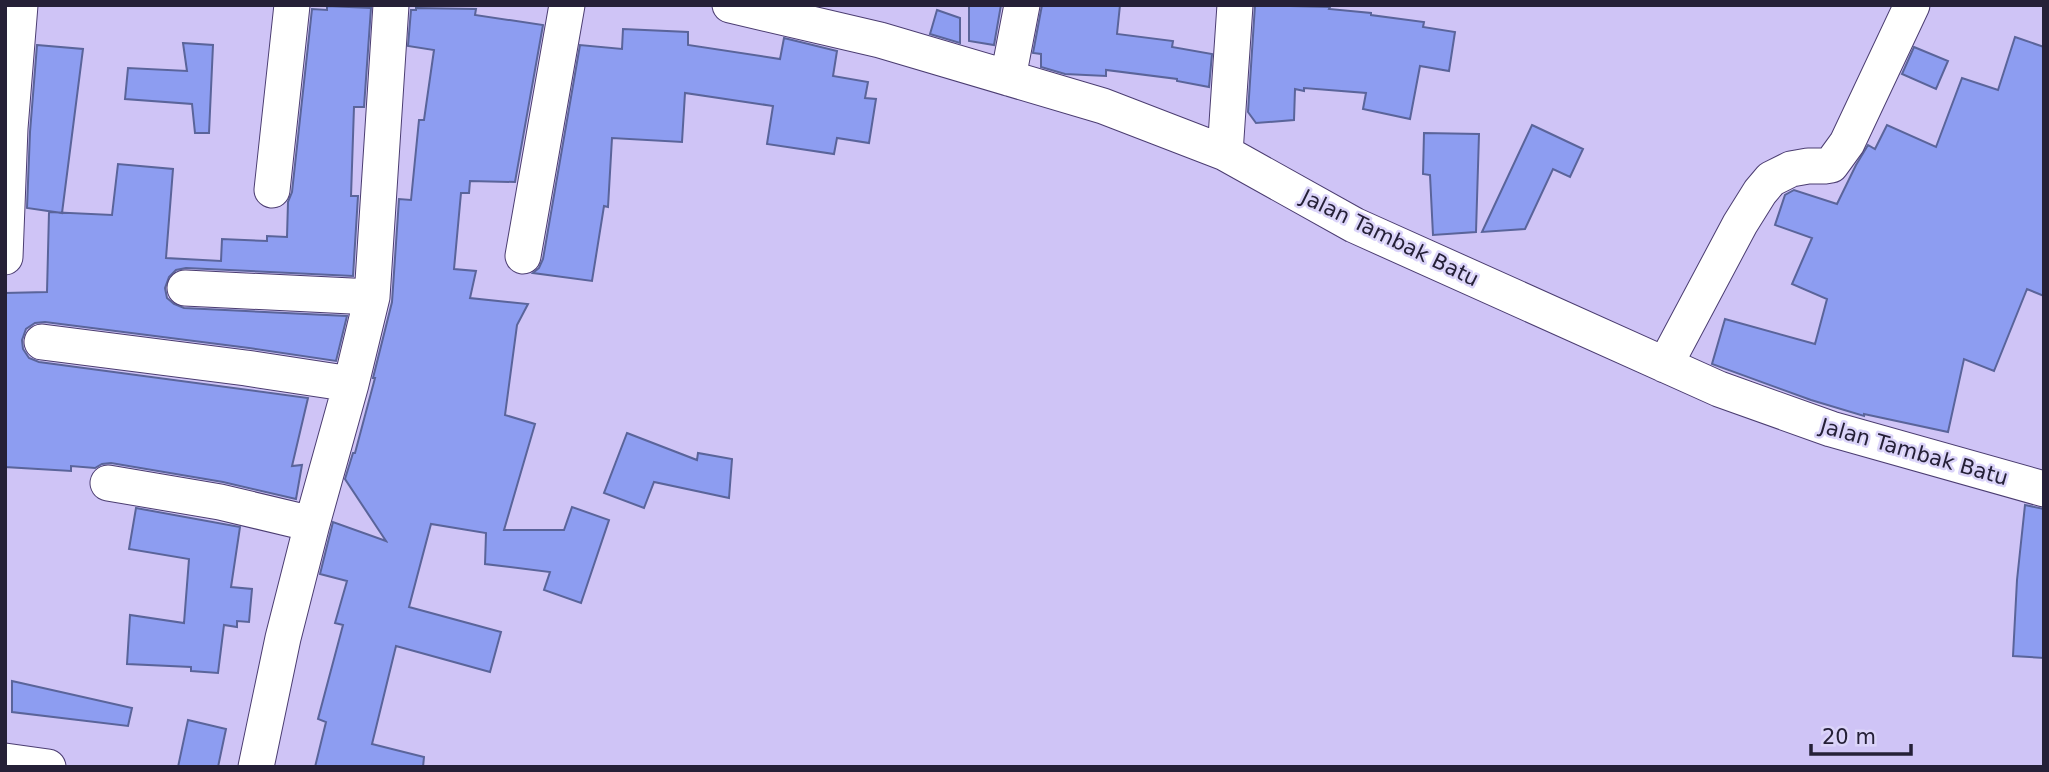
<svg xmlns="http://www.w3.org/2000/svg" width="2049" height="772" font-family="'DejaVu Sans',sans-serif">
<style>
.building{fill:#8d9df1;stroke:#5a649a;stroke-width:2}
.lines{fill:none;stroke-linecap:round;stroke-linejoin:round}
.minor-casing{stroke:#4b3d71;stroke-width:37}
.minor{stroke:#fff;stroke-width:35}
.labels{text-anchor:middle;stroke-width:5;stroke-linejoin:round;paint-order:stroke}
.street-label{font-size:21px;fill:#252037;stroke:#dbd4f9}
</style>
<rect width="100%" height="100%" fill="#cfc4f6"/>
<path class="building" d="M 969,5 L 1001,5 L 994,45 L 969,41 Z
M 1042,5 L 1120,5 L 1117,34 L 1173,41 L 1172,47 L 1212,54 L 1209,87 L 1177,81 L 1177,79 L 1106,70 L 1106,76 L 1065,74 L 1041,67 L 1041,54 L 1033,53 Z
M 1255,5 L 1330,7 L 1329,9 L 1371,13 L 1371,15 L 1424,22 L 1423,27 L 1455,32 L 1449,71 L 1420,66 L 1410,119 L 1363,109 L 1366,93 L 1304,88 L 1304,91 L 1295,89 L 1294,120 L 1256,123 L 1248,112 Z
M 327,6 L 371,8 L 364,107 L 354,107 L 351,196 L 358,196 L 353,276 L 186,268 L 176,270 L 169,277 L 165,288 L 167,298 L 174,304 L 184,308 L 347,316 L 336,361 L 249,348 L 45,322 L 35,323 L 26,329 L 22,340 L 23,349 L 29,358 L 39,362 L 308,398 L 292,466 L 302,465 L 296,499 L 223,482 L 111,463 L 102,464 L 95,468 L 71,466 L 71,471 L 5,467 L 5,293 L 47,292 L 49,212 L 112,215 L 118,164 L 173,169 L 166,258 L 221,261 L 222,239 L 267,241 L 267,236 L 287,237 L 288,202 L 292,192 L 312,9 L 327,10 Z
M 416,8 L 476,9 L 475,15 L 543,25 L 515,182 L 470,181 L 469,193 L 461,193 L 454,269 L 476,271 L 470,298 L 528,304 L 517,325 L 505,415 L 535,424 L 504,530 L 564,530 L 572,507 L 609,520 L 581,603 L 544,590 L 550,572 L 485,564 L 486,533 L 431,524 L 409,607 L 501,632 L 490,672 L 396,646 L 372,744 L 424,757 L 423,767 L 315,767 L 326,722 L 318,719 L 343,625 L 335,623 L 347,581 L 320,574 L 333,522 L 386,541 L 345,479 L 353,453 L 355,453 L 375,378 L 373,378 L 392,302 L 399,199 L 411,200 L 419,120 L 424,120 L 434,50 L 408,46 L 411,10 L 416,10 Z
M 937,10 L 960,18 L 960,43 L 930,34 Z
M 623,29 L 688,32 L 688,45 L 780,59 L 784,38 L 837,51 L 833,76 L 868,82 L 865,98 L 876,99 L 869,143 L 837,138 L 834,154 L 767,144 L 773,106 L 685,93 L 682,142 L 612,138 L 608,207 L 604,206 L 592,281 L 533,273 L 539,268 L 543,259 L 580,45 L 622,49 Z
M 2015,37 L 2044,47 L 2044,296 L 2027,289 L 1994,371 L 1964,359 L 1948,432 L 1864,414 L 1864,416 L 1811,400 L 1712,364 L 1725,319 L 1815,344 L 1827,299 L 1792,284 L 1812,238 L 1775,225 L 1785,195 L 1794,190 L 1837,204 L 1856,165 L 1868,145 L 1875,149 L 1887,125 L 1936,147 L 1962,78 L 1998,90 Z
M 183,43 L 213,45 L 209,133 L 195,133 L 192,104 L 125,99 L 128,68 L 187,71 Z
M 37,45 L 83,49 L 62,213 L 27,208 L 30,132 Z
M 1914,47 L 1948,61 L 1936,89 L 1902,74 Z
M 1532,125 L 1583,149 L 1570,177 L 1553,169 L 1525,229 L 1482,232 Z
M 1424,133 L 1479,134 L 1476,232 L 1433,235 L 1430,175 L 1423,174 Z
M 627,433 L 697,460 L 698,453 L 732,459 L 729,498 L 654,482 L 644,508 L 604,493 Z
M 2025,505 L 2044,509 L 2044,658 L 2013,656 L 2017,580 Z
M 136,508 L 240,527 L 231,587 L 252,589 L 249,622 L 237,621 L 237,627 L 224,625 L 218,673 L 191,671 L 191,667 L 127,664 L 130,615 L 184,623 L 189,559 L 129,549 Z
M 12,681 L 132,708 L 128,726 L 12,712 Z
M 188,720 L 226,729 L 218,767 L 178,767 Z"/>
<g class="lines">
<g class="minor-casing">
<path id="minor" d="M 730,5 L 880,40 L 1103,106 L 1225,153 L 1354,225 L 1719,389 L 1831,429 L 2044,489
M 1008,78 L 1022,5
M 1225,153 L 1235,5
M 272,190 L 292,5
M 523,256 L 567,5
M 5,257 L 10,128 L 20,5
M 185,288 L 372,297
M 42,342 L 246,368 L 351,384
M 1665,365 L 1740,224 L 1760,192 L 1771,179 L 1791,169 L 1808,166 L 1825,166 L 1831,165 L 1847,143 L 1912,5
M 108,483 L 220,502 L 312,524
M 5,761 L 48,767
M 256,767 L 283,638 L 312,524 L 351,384 L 372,297 L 391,5"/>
</g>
<use href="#minor" class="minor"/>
</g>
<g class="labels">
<g class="street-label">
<text transform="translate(1390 238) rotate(26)" y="7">Jalan Tambak Batu</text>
<text transform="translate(1914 452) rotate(16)" y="7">Jalan Tambak Batu</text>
</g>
</g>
<rect width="2049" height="772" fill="none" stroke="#252037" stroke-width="14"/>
<path d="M1811 744v10h100v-10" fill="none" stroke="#252037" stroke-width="3.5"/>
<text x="1822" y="744" font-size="21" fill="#252037" stroke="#dbd4f9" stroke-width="5" paint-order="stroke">20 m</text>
</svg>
